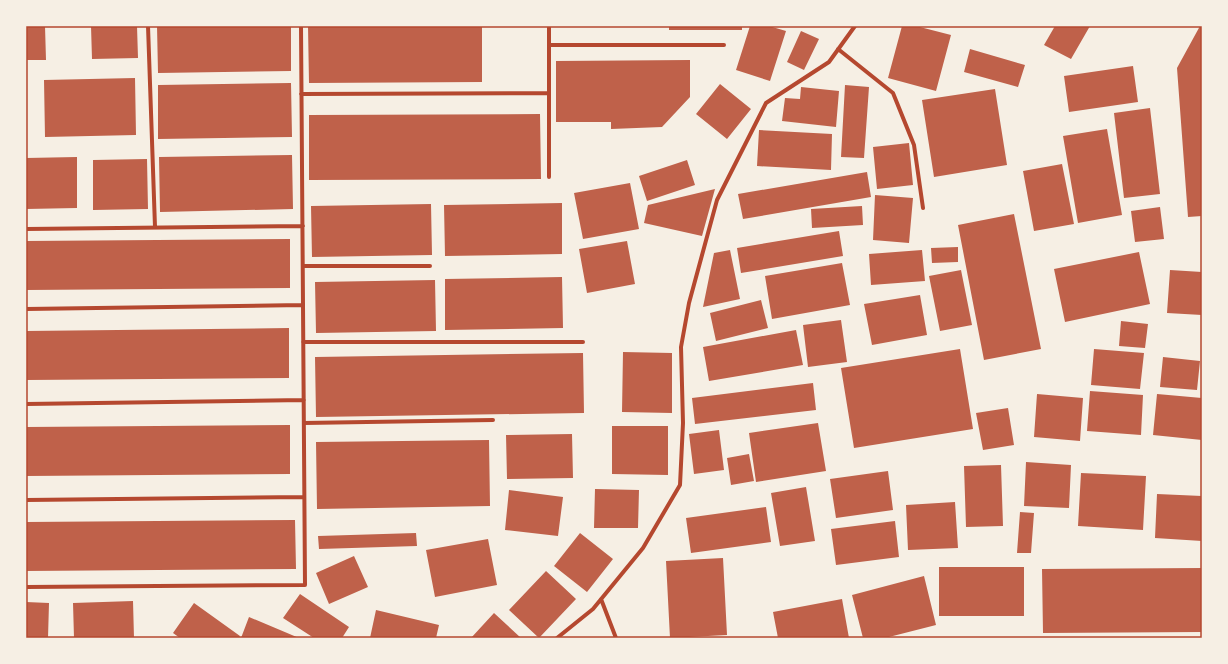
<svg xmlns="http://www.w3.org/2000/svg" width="1228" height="664" font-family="'Work Sans',sans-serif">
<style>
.building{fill:#bf614a}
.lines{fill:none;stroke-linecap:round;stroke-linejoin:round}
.minor{stroke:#b5482f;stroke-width:4}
.neatline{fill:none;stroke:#b5482f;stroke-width:1.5}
</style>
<rect width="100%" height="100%" fill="#f6efe4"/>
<path class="building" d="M 26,26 L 45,26 L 46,60 L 26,60 Z
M 91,26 L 137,26 L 138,58 L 92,59 Z
M 157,26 L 291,26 L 291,71 L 158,73 Z
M 308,26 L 482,26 L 482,82 L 309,83 Z
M 669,26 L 742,26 L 742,30 L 669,30 Z
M 750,26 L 769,26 L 786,31 L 770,81 L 736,70 Z
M 902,26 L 916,26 L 951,35 L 936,91 L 888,78 Z
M 1055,26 L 1090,26 L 1071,59 L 1044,45 Z
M 1200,26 L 1202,26 L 1202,216 L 1188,217 L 1177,68 Z
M 801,31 L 819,39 L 804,70 L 787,62 Z
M 970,49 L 1025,65 L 1018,87 L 964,72 Z
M 690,60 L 690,97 L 662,127 L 611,129 L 611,122 L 556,122 L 556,61 Z
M 1133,66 L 1138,102 L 1069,112 L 1064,76 Z
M 135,78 L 136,135 L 45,137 L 44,80 Z
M 291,83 L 292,137 L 158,139 L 158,85 Z
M 720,84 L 751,109 L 727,139 L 696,114 Z
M 845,85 L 869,87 L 864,158 L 841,157 Z
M 801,87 L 839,91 L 836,127 L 782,121 L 785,98 L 800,99 Z
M 995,89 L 1007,165 L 934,177 L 922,100 Z
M 1150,108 L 1160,194 L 1124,198 L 1114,113 Z
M 540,114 L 541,179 L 309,180 L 309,115 Z
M 1107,129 L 1122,215 L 1078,223 L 1063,136 Z
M 759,130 L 832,134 L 831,170 L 757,166 Z
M 909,143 L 913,185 L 877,189 L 873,147 Z
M 292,155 L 293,209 L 160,212 L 159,157 Z
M 77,157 L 77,208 L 26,209 L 26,158 Z
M 147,159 L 148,209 L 93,210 L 93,160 Z
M 687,160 L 695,185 L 647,201 L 639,176 Z
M 1062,164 L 1074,224 L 1034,231 L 1023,171 Z
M 867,172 L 871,197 L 743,219 L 738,194 Z
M 630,183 L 639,229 L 583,239 L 574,193 Z
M 715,189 L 702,236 L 644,223 L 648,205 Z
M 875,195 L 913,198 L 909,243 L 873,240 Z
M 562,203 L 562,254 L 445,256 L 444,205 Z
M 431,204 L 432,255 L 312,257 L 311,206 Z
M 862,206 L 863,225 L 812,228 L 811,209 Z
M 1160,207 L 1164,239 L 1135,242 L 1131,211 Z
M 1014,214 L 1041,349 L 984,360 L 958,225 Z
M 839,231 L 843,256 L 741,273 L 737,248 Z
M 290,239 L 290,288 L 26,290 L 26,241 Z
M 627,241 L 635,284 L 587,293 L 579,249 Z
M 958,247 L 958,262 L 932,263 L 931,248 Z
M 730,250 L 740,299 L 703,307 L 714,253 Z
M 922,250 L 925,281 L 871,285 L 869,254 Z
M 1139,252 L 1150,304 L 1065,322 L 1054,269 Z
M 842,263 L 850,305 L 772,319 L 765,276 Z
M 961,270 L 972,325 L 940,331 L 929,276 Z
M 1170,270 L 1202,272 L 1202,315 L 1167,313 Z
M 562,277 L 563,328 L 445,330 L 445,279 Z
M 435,280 L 436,331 L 316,333 L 315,282 Z
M 920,295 L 927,335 L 872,345 L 864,304 Z
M 761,300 L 768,328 L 716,341 L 710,313 Z
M 841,320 L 847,362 L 808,367 L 803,325 Z
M 1121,321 L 1148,324 L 1145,348 L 1119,346 Z
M 289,328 L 289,378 L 26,380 L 26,331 Z
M 796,330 L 803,365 L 709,381 L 703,347 Z
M 960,349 L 973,429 L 854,448 L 841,368 Z
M 1094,349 L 1144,353 L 1140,389 L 1091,385 Z
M 623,352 L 672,353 L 672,413 L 622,412 Z
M 583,353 L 584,413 L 316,417 L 315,357 Z
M 1163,357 L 1200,361 L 1197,390 L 1160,387 Z
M 813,383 L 816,410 L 695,424 L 692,398 Z
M 1090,391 L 1143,395 L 1141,435 L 1087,431 Z
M 1037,394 L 1083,398 L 1080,441 L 1034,437 Z
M 1157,394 L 1202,398 L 1202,440 L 1153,435 Z
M 1008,408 L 1014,445 L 983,450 L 976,413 Z
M 818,423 L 826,471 L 756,482 L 749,433 Z
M 290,425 L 290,474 L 26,476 L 26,427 Z
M 612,426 L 668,426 L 668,475 L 612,474 Z
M 719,430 L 724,470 L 694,474 L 689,434 Z
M 572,434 L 573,478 L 507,479 L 506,435 Z
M 489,440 L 490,506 L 317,509 L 316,442 Z
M 749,454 L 754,481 L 731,485 L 727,458 Z
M 1026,462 L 1071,465 L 1069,508 L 1024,506 Z
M 1001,465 L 1003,526 L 966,527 L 964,466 Z
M 888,471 L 893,510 L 836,518 L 830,479 Z
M 1081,473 L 1146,476 L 1143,530 L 1078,526 Z
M 806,487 L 815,541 L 780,546 L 771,493 Z
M 595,489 L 639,490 L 638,528 L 594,528 Z
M 509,490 L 563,497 L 558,536 L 505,530 Z
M 1157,494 L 1202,496 L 1202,541 L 1155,538 Z
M 955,502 L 958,548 L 908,550 L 906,505 Z
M 766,507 L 771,542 L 691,553 L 686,518 Z
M 1020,512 L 1034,513 L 1031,553 L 1017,553 Z
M 295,520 L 296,569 L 26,571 L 26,522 Z
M 895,521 L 899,557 L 836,565 L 831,529 Z
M 416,533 L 417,546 L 319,549 L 318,536 Z
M 580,533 L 613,559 L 587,592 L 554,566 Z
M 488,539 L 497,585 L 435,597 L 426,550 Z
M 354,556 L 368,587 L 329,604 L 316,573 Z
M 723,558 L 727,635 L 670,638 L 666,561 Z
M 939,567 L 1024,567 L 1024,616 L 939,616 Z
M 1202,568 L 1202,632 L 1043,633 L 1042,569 Z
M 546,571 L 576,599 L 539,638 L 509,610 Z
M 924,576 L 936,625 L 885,638 L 863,638 L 852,595 Z
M 300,594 L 349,627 L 342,638 L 314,638 L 283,618 Z
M 842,599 L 849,638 L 778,638 L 773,612 Z
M 133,601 L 134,638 L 74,638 L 73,603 Z
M 26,602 L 49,603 L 48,638 L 26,638 Z
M 194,603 L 240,636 L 239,638 L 180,638 L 173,633 Z
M 376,610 L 439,625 L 436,638 L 370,638 Z
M 494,613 L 521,638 L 471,638 Z
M 249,617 L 299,638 L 241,638 Z"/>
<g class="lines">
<path class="minor" d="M 148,26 L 155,227
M 549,26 L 549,177
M 549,45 L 724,45
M 838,49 L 893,93 L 914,145 L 923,208
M 301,94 L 549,93
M 26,229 L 303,226
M 303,266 L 430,266
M 26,309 L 303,305
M 303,342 L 583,342
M 26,404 L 304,400
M 304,423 L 493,420
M 26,500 L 304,497
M 26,587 L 305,585 L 301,26
M 601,599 L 616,638
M 557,638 L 593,609 L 643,548 L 680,485 L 683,423 L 681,347 L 689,303 L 717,200 L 766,103 L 829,62 L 855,26"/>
</g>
<rect width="1228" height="664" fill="none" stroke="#f6efe4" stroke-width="54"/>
<rect x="27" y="27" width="1174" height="610" class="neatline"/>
</svg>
